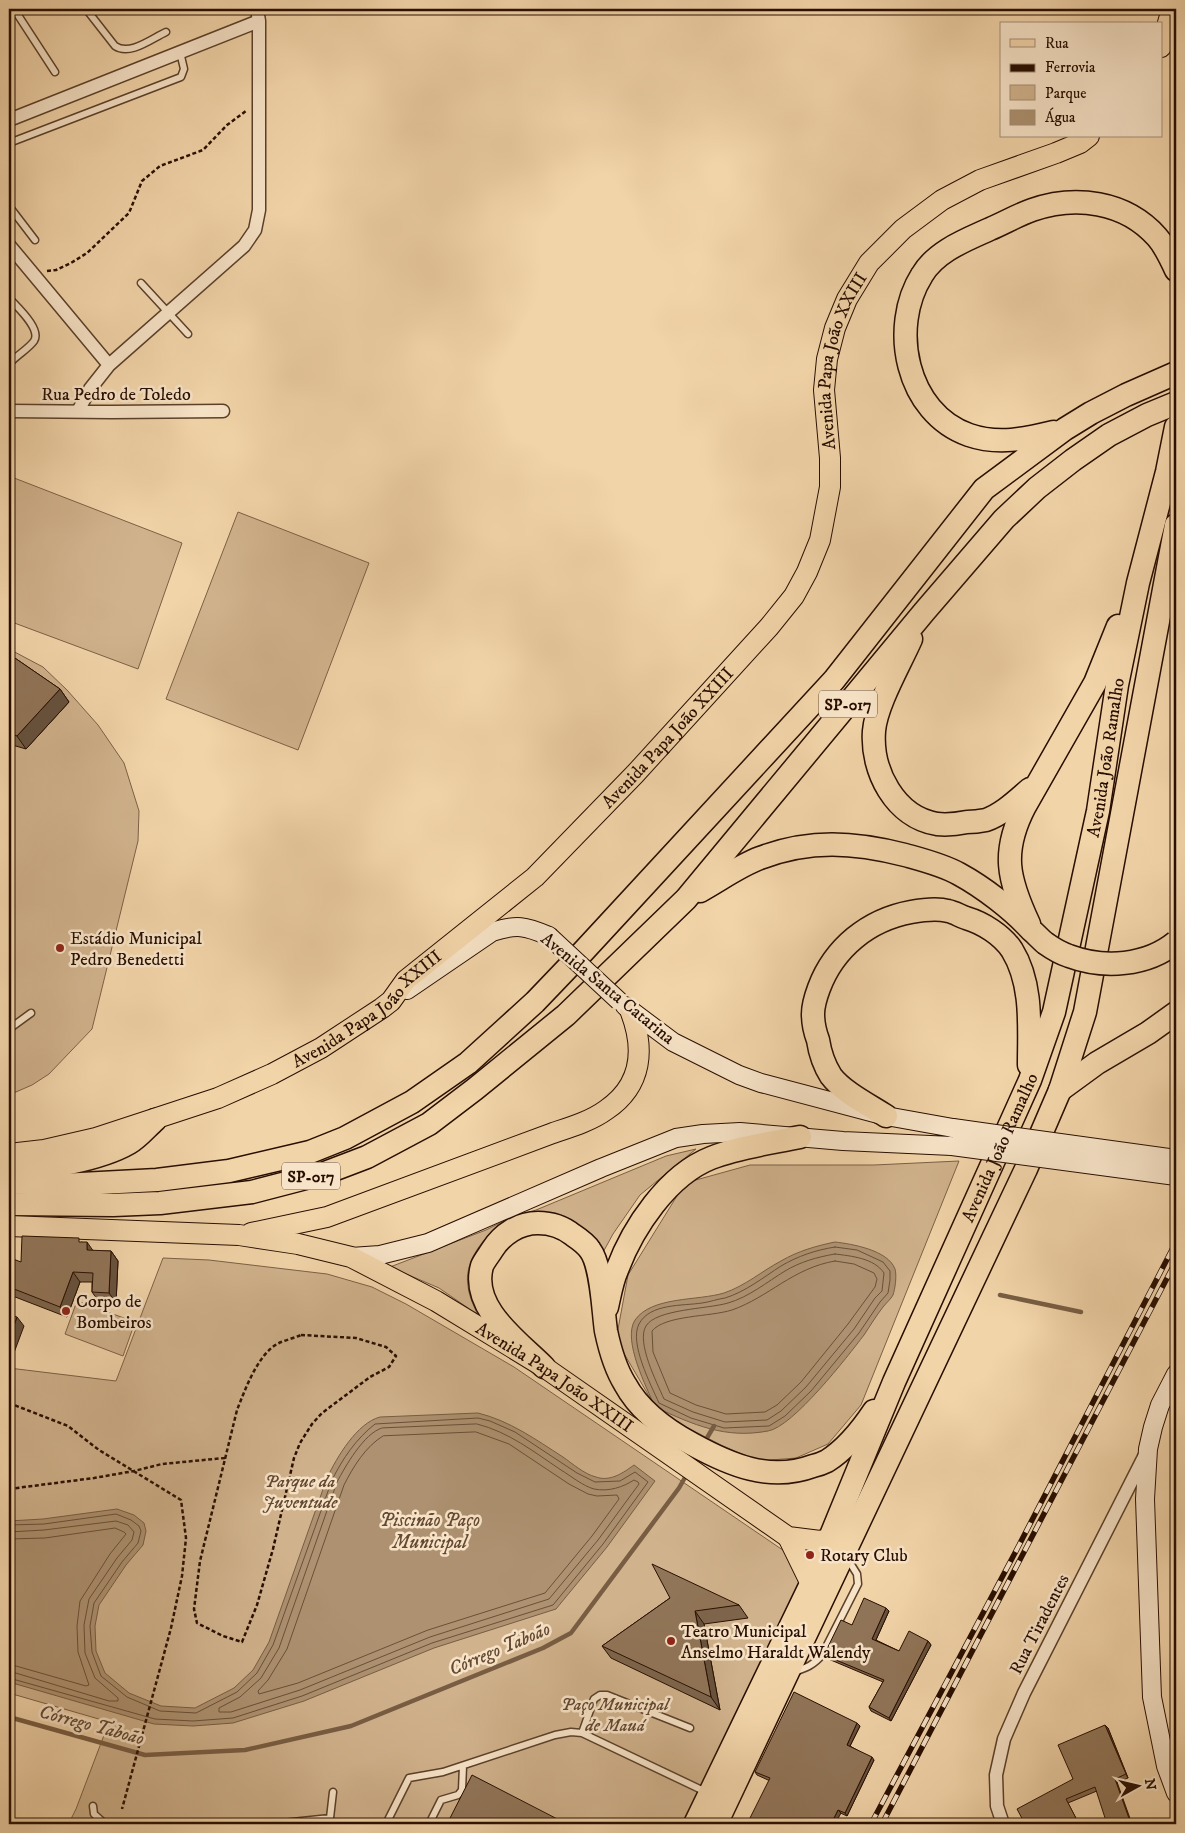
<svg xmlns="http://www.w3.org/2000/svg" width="1185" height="1833" font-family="'IM FELL DW Pica',serif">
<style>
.green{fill:#d0b28c;stroke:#7c6046}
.water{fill:#ad9170;stroke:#785d43}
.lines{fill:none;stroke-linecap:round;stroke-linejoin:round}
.shore{stroke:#6a5038;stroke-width:1}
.stream{stroke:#785d43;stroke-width:4.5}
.lane-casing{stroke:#5a402a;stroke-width:9}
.street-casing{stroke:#5a402a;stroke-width:15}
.secondary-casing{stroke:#280e00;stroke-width:20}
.primary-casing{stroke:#280e00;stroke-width:22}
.highway-casing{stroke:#280e00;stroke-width:25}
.path{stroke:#280e00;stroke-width:2.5;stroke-dasharray:4 2.5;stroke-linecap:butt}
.lane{stroke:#f7e3c7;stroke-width:6}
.street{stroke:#f7e3c7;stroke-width:12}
.secondary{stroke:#f7e3c7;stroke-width:18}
.primary{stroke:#f2d4a9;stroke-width:20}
.highway{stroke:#f2d4a9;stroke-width:22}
.rail-casing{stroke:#280e00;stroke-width:5.5}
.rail{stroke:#f7e3c7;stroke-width:4;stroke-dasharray:11;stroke-linecap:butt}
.secondary-bridge-casing{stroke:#280e00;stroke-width:20;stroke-linecap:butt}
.highway-bridge-casing{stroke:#280e00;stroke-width:25;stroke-linecap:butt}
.secondary-bridge{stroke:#f7e3c7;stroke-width:18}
.highway-bridge{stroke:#f2d4a9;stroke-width:22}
.wall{fill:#7d654c;stroke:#280e00}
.shaded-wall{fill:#66523e;stroke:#280e00}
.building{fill:#917558;stroke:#280e00}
.poi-dot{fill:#8f2418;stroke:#f7e3c7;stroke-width:2}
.labels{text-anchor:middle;stroke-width:5;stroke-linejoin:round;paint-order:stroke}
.shield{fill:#f7e3c7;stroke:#664e3c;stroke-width:1}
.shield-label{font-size:16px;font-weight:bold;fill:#280e00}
.street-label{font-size:18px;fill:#280e00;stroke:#f7e3c7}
.poi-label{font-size:18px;fill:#280e00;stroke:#f7e3c7;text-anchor:start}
.park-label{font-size:18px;font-style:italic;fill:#634731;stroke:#f7e3c7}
.water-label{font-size:19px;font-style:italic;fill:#644932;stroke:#f7e3c7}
</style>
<rect width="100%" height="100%" fill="#f2d4a9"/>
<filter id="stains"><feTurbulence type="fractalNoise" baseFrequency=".004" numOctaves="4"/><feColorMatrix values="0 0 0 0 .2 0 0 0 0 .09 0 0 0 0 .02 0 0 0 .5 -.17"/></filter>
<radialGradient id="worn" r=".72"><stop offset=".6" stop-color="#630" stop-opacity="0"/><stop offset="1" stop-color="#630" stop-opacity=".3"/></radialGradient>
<path class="green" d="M 9,476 L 182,543 L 138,669 L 9,621 Z
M 238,512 L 369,563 L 298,750 L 166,699 Z
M 9,649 L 43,667 L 67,690 L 98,725 L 124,763 L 139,811 L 138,841 L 92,1029 L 49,1074 L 32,1085 L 9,1095 Z
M 696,1149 L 640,1195 L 613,1234 L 601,1256 L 580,1229 L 496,1228 C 480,1242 464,1264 468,1286 C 469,1297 475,1309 480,1319 L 468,1308 L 439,1288 L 390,1267 L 486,1230 L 510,1218 L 536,1210 L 666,1156 Z
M 959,1161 L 861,1405 L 828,1444 L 796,1458 L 758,1461 L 721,1445 L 659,1413 L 616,1340 L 628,1275 L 685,1183 L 750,1165 L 874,1165 Z
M 163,1258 L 209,1260 L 327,1274 L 372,1287 L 406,1304 L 514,1367 L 793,1557 L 799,1585 L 683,1824 L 79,1824 L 70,1821 L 76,1809 L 109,1722 L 9,1693 L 9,1368 L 116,1381 Z
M 77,1301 L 135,1322 L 123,1356 L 65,1334 Z"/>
<path class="water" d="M 835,1242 C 852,1244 888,1250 895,1269 C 897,1276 895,1289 893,1295 C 891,1299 886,1303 883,1307 C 876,1316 870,1326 864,1335 C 848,1356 793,1427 768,1431 C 725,1439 694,1425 655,1407 C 647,1388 622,1340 635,1320 C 652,1296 698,1301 724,1293 C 745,1286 762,1271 781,1261 C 798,1251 816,1246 835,1242 Z
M 478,1413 C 510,1421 535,1439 563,1457 C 573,1464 584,1474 596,1477 C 610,1482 623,1473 634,1465 L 655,1481 L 607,1547 L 556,1609 L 434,1648 L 304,1701 L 233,1723 L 193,1726 L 154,1724 L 9,1682 L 9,1521 L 43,1519 L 117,1509 L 134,1515 L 144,1523 L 146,1531 L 143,1545 L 126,1565 L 99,1605 L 95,1626 L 96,1651 L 105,1673 L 129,1693 L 161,1706 L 195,1708 L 234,1688 L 253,1670 L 269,1642 L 327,1478 C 337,1457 357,1423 380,1417 Z"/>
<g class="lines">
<path class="shore" d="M 835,1247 L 857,1250 L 883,1262 L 890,1271 L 890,1280 L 888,1293 L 880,1302 L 859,1333 L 811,1391 L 785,1416 L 769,1426 L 724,1428 L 691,1418 L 659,1403 C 651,1385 629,1343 639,1324 C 650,1303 683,1306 702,1303 C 710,1302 717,1299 725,1298 C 745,1292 764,1277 781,1266 C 798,1256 816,1250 835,1247 Z
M 835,1254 C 851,1256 874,1258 884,1273 L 882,1291 L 875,1298 L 854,1329 L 806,1387 L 781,1411 L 767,1420 L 725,1422 L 693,1412 L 664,1399 C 657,1383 636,1342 646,1326 C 656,1309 708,1309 728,1303 C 749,1297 767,1282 785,1271 C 800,1262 817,1257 835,1254 Z
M 835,1261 L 854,1264 L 874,1273 L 877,1279 L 875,1287 L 848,1324 L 801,1382 L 777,1405 L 765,1412 L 726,1414 L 696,1405 L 670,1393 L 653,1352 L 652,1331 C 665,1315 710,1317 732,1310 C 769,1297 793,1268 835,1261 Z
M 477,1424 C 509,1432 534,1452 561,1470 C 571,1476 583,1486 594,1489 C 609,1492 623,1487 634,1480 L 638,1482 L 639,1484 L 598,1540 L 549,1599 L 430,1637 L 300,1690 L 231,1712 L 219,1712 L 219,1708 L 240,1697 L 261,1678 L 279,1648 L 337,1482 C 345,1467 364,1433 382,1428 Z
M 476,1432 L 509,1444 L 569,1484 L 588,1494 L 597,1496 L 617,1495 L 619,1499 L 592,1536 L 545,1593 L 428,1630 L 298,1683 L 259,1694 L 258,1691 L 268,1680 L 287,1649 L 344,1485 C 353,1467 366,1446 383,1436 Z
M 9,1525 L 44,1524 L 116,1514 L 131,1520 L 139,1526 L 141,1531 L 138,1543 L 122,1562 L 94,1603 L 90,1626 L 92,1652 L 101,1676 L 127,1697 L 160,1711 L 196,1713 L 237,1692 L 257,1673 L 273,1645 L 332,1480 C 343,1458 356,1439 375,1424 L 478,1418 L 490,1421 L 515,1432 L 577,1473 L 595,1482 L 620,1481 L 635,1472 L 648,1482 L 603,1544 L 553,1605 L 432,1643 L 302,1696 L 233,1718 L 193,1721 L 155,1719 L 9,1678
M 9,1532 L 44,1530 L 116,1521 L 128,1525 L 134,1532 L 132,1540 L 117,1558 L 89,1599 L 84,1625 L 85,1653 L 95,1678 L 118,1698 L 118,1701 L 109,1701 L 9,1671
M 9,1539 L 45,1538 L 115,1528 L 124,1532 L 126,1534 L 110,1554 L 80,1601 L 77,1626 L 78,1652 L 89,1685 L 86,1686 L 9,1664"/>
<path class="stream" d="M 1000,1295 L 1081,1312
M 704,1443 L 714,1426
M 9,1717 L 145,1755 L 245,1750 L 351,1726 L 543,1648 L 571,1633 L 679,1488 L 687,1474"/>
<g class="lane-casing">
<path id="lane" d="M 14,9 L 55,72
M 86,9 L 115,46 C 130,56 151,39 166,32
M 9,143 L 181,77 L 184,69 L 180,52
M 9,206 L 35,240
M 141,283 L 188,334
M 9,298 C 16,306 42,329 34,341 C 29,348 19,354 13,360 L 9,361
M 9,1029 L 31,1013
M 794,1672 C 806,1668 814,1665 822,1655 L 858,1584 L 857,1574 L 847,1558
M 582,1733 L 594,1699 L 600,1695 L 607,1695 L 690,1728
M 93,1806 L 94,1814 L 103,1822 L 111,1824
M 273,1824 L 330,1818
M 328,1824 L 330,1818 L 333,1792
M 386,1824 L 409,1778 L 443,1772 L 555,1735 L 571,1732 L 582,1733 L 706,1792
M 429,1824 L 441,1800 L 458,1795 L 462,1790 L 463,1766"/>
</g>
<g class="street-casing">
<path id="street" d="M 9,120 L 259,21
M 9,245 L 109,365
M 9,411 L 112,412 L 223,411
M 78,411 L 90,389 L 109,365 L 244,246 L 255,230 L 259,210 L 259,21 L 257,9
M 1003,1824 L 997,1806 L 996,1775 L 1004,1739 L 1024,1693 L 1146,1453"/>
</g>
<g class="secondary-casing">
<path id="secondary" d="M 407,990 L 492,932 C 517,924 525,926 549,936
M 625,1006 L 673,1042 L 739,1075 L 761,1083 L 886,1116 L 953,1128
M 351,1257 L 380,1255 L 428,1243 L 601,1168 L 676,1138 L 703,1134 L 740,1132 L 843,1141 L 952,1146
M 1176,1374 L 1160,1405 L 1153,1427 L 1148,1449 L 1145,1499 L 1152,1697 L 1166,1766 L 1176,1793"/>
</g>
<g class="primary-casing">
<g id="primary">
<path d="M 1161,47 L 1172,9"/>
<path id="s1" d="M 9,1154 L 44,1150 L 96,1138 L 218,1098 L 272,1074 L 321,1048 L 382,1008 L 391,1001 L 406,980 L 535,877 L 635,774 L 769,627 L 794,596 L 807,572 L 820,540 L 830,487 L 830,458 L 824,390 L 827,359 L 835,328 L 847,299 L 869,263 L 903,229 L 942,200 L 980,180 L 1056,153 L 1080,143 L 1089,136"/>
<path id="s2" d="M 9,1226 L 239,1235 L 298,1244 L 351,1257 L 436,1301 L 544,1367 L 788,1537 L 820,1541 L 843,1536"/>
<path d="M 251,1233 L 327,1217 L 553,1133 C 571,1127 591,1121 606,1110 C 643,1085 645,1048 630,1010"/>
<path d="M 788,1537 L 811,1584"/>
</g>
</g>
<g class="highway-casing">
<g id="highway">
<path d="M 1054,432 C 1025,439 998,445 969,435 C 906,413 889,327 922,275 C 936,251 966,240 990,229 C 1004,223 1018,215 1032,210 C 1075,195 1125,201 1157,237 C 1165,246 1171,259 1176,270"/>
<path d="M 911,639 C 900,664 876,705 874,731 C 871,771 895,817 937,824 C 947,825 957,824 967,822 C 974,822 981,821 986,820 C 1003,814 1017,800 1030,789"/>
<path d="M 700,891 C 720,880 739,866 760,858 C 810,839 854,842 905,855 C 923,860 943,865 959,874 C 983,887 1013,910 1031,930 C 1036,934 1040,939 1045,943"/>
<path d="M 1029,924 C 1008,879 1001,852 1025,806 L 1095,683 L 1118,626"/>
<path d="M 1060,1090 L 1097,1063 L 1148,1033 L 1176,1013"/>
<path d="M 886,1116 C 869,1105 843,1092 831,1076 C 824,1065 820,1053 818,1040 C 815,1032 813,1023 813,1014 C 813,1006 816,996 819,988 C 834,948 868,920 911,912 C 922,910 937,908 948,911 C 954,912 960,916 966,918 C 983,923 1002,935 1012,950 C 1033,984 1029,1027 1029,1065"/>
<path d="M 9,1172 C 44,1168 98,1161 129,1143 C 138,1138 147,1127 155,1120"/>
<path d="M 9,1182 L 62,1185 L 157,1180 L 229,1171 L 310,1152 L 345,1138 L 412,1102 L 468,1063 L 535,1002 L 580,955 L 834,680 L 984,489 L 1065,429 L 1091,413 L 1126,395 L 1176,373"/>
<path d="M 9,1204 L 113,1205 L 160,1203 L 252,1192 L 325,1173 L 367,1157 L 429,1124 L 475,1089 L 566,1015 L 686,899 L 924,612 L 1004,519 L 1037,488 L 1073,460 L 1109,435 L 1147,415 L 1176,403"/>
<path d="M 607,1307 C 610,1294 612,1281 617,1270 C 633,1227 668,1175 711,1158 C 739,1147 771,1143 800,1137"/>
<path d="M 544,1367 C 518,1341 470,1308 482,1266 C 484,1261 489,1255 492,1250 C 502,1234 519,1223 538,1223 C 551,1223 563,1227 573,1235 C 579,1239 586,1244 590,1250 C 602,1266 603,1311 606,1331 C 610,1350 615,1368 625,1384 C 639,1410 666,1430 692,1444 C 730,1465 770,1482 813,1466 C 818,1465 823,1463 827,1461 C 846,1449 862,1429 874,1411"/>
<path id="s3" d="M 695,1824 L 811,1584 L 894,1382 L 1030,1080 L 1054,1012 L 1098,811 L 1117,685 L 1138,583 L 1167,472 L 1176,427"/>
<path d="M 716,1824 L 1026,1169 L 1060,1090 L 1085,1012 L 1176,525"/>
</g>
</g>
<path class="path" d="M 47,271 L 56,270 L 71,263 L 87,253 L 129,213 L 142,181 L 160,166 L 203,150 L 227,125 L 246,111
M 301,1335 L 356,1338 L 386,1347 L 396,1356 L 389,1367 L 370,1377 L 322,1413 L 312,1424 L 300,1443 L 294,1458 L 273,1549 L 257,1605 L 242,1642 L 223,1636 L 197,1623 L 194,1609 L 200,1561 L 237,1410 C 245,1390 258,1353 279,1343 C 286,1340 294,1338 301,1335 Z
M 9,1403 L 68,1426 L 99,1450 L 181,1500 L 186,1538 L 182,1576 L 171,1628 L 122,1809
M 9,1489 L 94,1478 L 134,1471 L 162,1464 L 225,1458"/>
<use href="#lane" class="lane"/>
<use href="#street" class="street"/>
<use href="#secondary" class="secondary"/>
<use href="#primary" class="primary"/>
<use href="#highway" class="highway"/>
<g class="rail-casing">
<path id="rail" d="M 871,1824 L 1016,1551 L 1176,1242
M 882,1824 L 1176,1261"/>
</g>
<use href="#rail" class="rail"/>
<g class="secondary-bridge-casing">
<path id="secondary-bridge" d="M 549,936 L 619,1001
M 953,1128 L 1176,1159
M 952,1146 L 1176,1176"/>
</g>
<g class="highway-bridge-casing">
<path id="highway-bridge" d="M 1045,943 C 1052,948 1060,953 1069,956 C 1104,969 1147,966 1176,942"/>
</g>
<use href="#secondary-bridge" class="secondary-bridge"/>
<use href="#highway-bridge" class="highway-bridge"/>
</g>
<path class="wall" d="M 9,654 L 60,689 L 69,702 L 26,749 L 9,744 Z
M 82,1242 L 93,1251 L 111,1251 L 118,1261 L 116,1303 L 99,1302 L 92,1292 L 92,1282 L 80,1282 L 67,1317 L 10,1295 L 9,1293 L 9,1271 L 21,1262 Z
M 670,1598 L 739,1605 L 748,1618 L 704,1624 L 720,1710 L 611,1658 L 602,1646 Z
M 889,1611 L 876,1640 L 899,1651 L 928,1641 L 931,1645 L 891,1721 L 871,1711 L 869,1707 L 883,1682 L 826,1658 L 824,1655 L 852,1625 Z
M 860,1726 L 850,1746 L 874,1760 L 847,1816 L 757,1775 L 755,1772 Z
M 1108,1728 L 1128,1778 L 1068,1803 L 1079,1824 L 1025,1824 L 1073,1779 Z"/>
<path class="shaded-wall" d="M 60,689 L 69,702 L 26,749 L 17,736 Z
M 87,1242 L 94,1252 L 87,1250 Z
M 111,1251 L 118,1261 L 116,1303 L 109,1293 Z
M 73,1272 L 80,1282 L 67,1317 L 60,1307 Z
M 17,1317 L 24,1326 L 9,1366 L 9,1339 Z
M 886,1608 L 889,1611 L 875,1642 L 872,1639 Z
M 695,1611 L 704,1624 L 720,1710 L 711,1697 Z
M 928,1641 L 931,1645 L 891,1721 L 889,1718 Z
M 857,1723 L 860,1726 L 849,1748 L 847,1745 Z
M 1105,1725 L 1108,1728 L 1128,1778 L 1126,1774 Z
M 872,1757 L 874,1760 L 847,1816 L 845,1813 Z
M 1115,1779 L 1117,1782 L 1132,1824 L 1131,1824 Z
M 838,1810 L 841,1813 L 835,1824 L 831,1824 Z"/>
<path class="building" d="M 9,654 L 60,689 L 17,736 L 9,733 Z
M 22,1236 L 79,1238 L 79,1242 L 87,1242 L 87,1250 L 111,1251 L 109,1293 L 92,1292 L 93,1273 L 73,1272 L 60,1307 L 9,1287 L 9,1271 L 13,1259 L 21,1262 Z
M 9,1314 L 17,1317 L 9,1339 Z
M 652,1564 L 739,1605 L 695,1611 L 711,1697 L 602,1646 L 670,1598 Z
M 864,1598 L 886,1608 L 872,1639 L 899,1651 L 909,1631 L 928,1641 L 889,1718 L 869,1707 L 884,1680 L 824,1655 L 841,1620 L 852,1625 Z
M 794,1692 L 857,1723 L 847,1745 L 872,1757 L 845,1813 L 838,1810 L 831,1824 L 747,1824 L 770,1778 L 755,1772 Z
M 1105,1725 L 1126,1774 L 1115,1779 L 1131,1824 L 1107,1824 L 1095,1787 L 1066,1799 L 1079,1824 L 1025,1824 L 1017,1809 L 1073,1779 L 1058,1745 Z
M 472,1775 L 567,1824 L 447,1824 Z"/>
<g class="poi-dot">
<circle cx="60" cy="948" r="5"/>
<circle cx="66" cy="1311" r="5"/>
<circle cx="810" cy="1555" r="5"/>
<circle cx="671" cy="1641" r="5"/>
</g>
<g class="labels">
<g class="shield">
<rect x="819" y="690.5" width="58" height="27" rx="4"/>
<rect x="282" y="1162.5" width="58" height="27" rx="4"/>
</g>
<g class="shield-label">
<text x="848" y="710">SP-017</text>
<text x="311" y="1182">SP-017</text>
</g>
<g class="street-label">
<text dy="6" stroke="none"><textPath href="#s1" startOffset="1234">Avenida Papa João XXIII</textPath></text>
<text x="116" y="400">Rua Pedro de Toledo</text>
<text dy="6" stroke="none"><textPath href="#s1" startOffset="799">Avenida Papa João XXIII</textPath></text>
<text dy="6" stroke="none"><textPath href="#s3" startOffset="1148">Avenida João Ramalho</textPath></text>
<text transform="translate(608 988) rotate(39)" y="6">Avenida Santa Catarina</text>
<text dy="6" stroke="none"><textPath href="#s1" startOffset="392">Avenida Papa João XXIII</textPath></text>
<text dy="6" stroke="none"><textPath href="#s3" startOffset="742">Avenida João Ramalho</textPath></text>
<text dy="6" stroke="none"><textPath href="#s2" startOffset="581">Avenida Papa João XXIII</textPath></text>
<text transform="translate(1039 1624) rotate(-63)" y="6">Rua Tiradentes</text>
</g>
<g class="poi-label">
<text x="70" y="944">Estádio Municipal<tspan x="70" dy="21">Pedro Benedetti</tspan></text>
<text x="76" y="1307">Corpo de<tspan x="76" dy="21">Bombeiros</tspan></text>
<text x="820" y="1561">Rotary Club</text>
<text x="681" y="1637">Teatro Municipal<tspan x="681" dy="21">Anselmo Haraldt Walendy</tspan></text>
</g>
<g class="park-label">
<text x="300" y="1487">Parque da<tspan x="300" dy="21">Juventude</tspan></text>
<text x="615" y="1710">Paço Municipal<tspan x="615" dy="21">de Mauá</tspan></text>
</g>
<g class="water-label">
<text x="430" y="1526">Piscinão Paço<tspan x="430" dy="22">Municipal</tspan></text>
<text transform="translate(499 1648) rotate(-23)" y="7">Córrego Taboão</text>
<text transform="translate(92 1724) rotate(15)" y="7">Córrego Taboão</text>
</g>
</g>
<rect width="1185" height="1833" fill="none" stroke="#f2d4a9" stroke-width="30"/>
<rect x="10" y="10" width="1165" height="1813" fill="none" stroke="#280e00" stroke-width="2.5"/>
<rect x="15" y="15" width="1155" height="1803" fill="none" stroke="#280e00"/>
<rect x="1000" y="22" width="162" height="115" fill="#f7e3c7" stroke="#a48e77"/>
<rect x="1010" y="39" width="25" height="8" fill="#f2d4a9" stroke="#a48e77"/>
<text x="1045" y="48" font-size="15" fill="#280e00">Rua</text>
<rect x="1010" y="64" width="25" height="8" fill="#280e00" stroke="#a48e77"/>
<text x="1045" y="72" font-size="15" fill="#280e00">Ferrovia</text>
<rect x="1010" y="85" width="25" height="15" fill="#d0b28c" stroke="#a48e77"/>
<text x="1045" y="98" font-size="15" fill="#280e00">Parque</text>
<rect x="1010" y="110" width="25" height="15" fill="#ad9170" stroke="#a48e77"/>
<text x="1045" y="122" font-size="15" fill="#280e00">Água</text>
<g transform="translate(1138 1786) rotate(82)" stroke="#f7e3c7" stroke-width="4" paint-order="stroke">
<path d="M0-4L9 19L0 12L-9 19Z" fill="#280e00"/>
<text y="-8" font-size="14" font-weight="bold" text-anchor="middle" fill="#280e00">N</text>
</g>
<rect width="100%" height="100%" filter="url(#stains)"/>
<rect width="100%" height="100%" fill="url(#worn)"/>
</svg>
